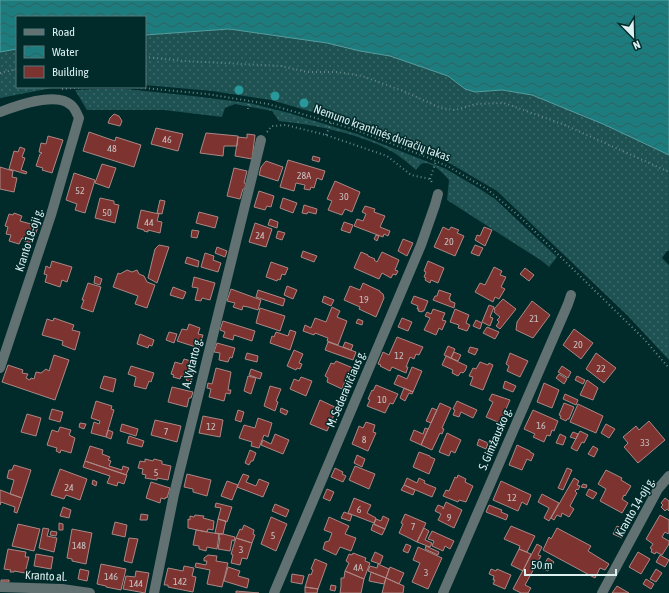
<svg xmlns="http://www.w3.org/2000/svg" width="669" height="593" font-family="'Asap Condensed',sans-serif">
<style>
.grass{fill:url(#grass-dots)}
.water{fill:url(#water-waves);stroke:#569fa0}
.building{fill:#7d332f;stroke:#ab8885}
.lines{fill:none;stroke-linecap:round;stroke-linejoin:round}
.path{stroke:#688888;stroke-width:2;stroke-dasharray:1 3;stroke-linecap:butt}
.minor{stroke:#627272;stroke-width:10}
.tree{fill:#29989b}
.labels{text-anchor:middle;stroke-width:3;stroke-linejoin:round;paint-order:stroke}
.number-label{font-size:10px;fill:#c4c1c0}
.street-label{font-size:12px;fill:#dcf0f0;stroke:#012a2b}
</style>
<defs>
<pattern id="grass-dots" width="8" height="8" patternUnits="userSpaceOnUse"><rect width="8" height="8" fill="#1d5152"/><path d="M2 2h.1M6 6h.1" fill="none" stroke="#3d6a6b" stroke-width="1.8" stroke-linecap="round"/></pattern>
<pattern id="water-waves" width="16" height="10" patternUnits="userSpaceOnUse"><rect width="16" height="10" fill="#1d7c7e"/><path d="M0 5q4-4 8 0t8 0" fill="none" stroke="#306263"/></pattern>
</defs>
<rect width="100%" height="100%" fill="#012a2b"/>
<path class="grass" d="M 229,29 L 327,43 L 360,51 L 390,56 L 448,76 L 465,89 L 475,92 L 502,90 L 532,95 L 603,124 L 669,155 L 669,251 L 667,251 L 662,258 L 669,265 L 669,360 L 628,316 L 497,191 L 451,164 L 401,143 L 319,114 L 271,100 L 212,91 L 145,85 L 145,35 Z
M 17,49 L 17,87 L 57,87 L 0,98 L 0,52 Z
M 97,89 L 126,89 L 193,96 L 249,103 L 289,113 L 357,134 L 446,169 L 480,189 L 495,199 L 557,257 L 549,267 L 542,261 L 447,200 L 449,180 C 444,174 430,159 421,164 C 419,166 418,168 416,170 C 408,163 399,155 389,150 C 361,134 311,124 279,121 L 272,111 L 235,104 L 225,108 L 222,117 L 164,110 L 87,110 L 75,90 Z"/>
<path class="water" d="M 0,0 L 669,0 L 669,155 L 603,124 L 532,95 L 502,90 L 475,92 L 465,89 L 448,76 L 390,56 L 360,51 L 327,43 L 229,29 L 145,35 L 145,17 L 17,17 L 17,49 L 0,52 Z"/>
<path class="building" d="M 114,114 L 119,116 L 122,121 L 120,126 L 108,123 L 110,118 Z
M 156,128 L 183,134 L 178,151 L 151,144 Z
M 89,132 L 115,141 L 116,137 L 141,145 L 134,167 L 83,151 Z
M 206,133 L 238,136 L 237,146 L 224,146 L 223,156 L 200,153 Z
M 247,134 L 255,135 L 252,159 L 235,156 L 238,137 L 247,138 Z
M 48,136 L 63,140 L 52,173 L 42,170 L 43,168 L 36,166 L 40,154 L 41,154 L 42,153 L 39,152 L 41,143 L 46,144 Z
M 20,147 L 25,149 L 22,157 L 25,158 L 21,170 L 27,172 L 26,174 L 9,169 L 14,151 L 18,152 Z
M 313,156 L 320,158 L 319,162 L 312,160 Z
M 288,160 L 325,171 L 322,180 L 317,178 L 314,188 L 311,187 L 310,190 L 304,189 L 305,185 L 296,183 L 294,191 L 280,187 Z
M 266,161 L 283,167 L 278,181 L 259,175 L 261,167 Z
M 102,164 L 116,168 L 109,188 L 95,183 Z
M 0,167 L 13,171 L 12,177 L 17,178 L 14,192 L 0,189 Z
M 234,168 L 247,171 L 244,183 L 246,184 L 245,189 L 243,189 L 240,199 L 227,196 Z
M 74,173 L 95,180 L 85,213 L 75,210 L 77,204 L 66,200 Z
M 335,181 L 360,192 L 352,212 L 345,209 L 342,215 L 328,210 L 332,201 L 327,199 Z
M 259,191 L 274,196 L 271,207 L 267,206 L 265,210 L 254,207 Z
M 100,198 L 114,201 L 114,204 L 119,205 L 115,223 L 95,218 Z
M 283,198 L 297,203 L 293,213 L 280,208 Z
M 160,200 L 165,201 L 162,214 L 157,213 Z
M 304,205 L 317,209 L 316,214 L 308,212 L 307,214 L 302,213 Z
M 365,206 L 375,209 L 374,212 L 385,216 L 380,227 L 390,231 L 388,236 L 384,234 L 383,237 L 354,226 L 357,219 L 363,221 L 366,214 L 362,212 Z
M 141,210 L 159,214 L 157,221 L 162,222 L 160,233 L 148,230 L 148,232 L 144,231 L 144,230 L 137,228 Z
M 199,212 L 218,217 L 215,228 L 196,223 Z
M 14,213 L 22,216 L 20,221 L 31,224 L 32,222 L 36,223 L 35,226 L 38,227 L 33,242 L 32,241 L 31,243 L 24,241 L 25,239 L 22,238 L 19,244 L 9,241 L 11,235 L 6,234 L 8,227 L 5,226 L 9,214 L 13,215 Z
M 270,219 L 278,222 L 277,228 L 268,225 Z
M 344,222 L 353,225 L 350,233 L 341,230 Z
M 255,223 L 272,229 L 266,247 L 249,242 Z
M 443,227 L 449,230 L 451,227 L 459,230 L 457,233 L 464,236 L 455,256 L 434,247 Z
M 484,227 L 492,230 L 485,246 L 475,240 L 477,235 L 480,236 Z
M 192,230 L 199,231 L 197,238 L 191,237 Z
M 278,231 L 285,233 L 282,240 L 276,238 Z
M 376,235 L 379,236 L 377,241 L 374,239 Z
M 403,239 L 413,243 L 407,256 L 398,251 Z
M 159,245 L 169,247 L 157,283 L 148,278 L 155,249 Z
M 475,245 L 483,248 L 479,256 L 471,253 Z
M 217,247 L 227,251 L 225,257 L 215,253 Z
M 303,251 L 317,256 L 314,262 L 301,257 Z
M 361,252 L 368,255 L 368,256 L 375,259 L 374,260 L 377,262 L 382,252 L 399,260 L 395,270 L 398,271 L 396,275 L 393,274 L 391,278 L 382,273 L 379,279 L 354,268 Z
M 205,253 L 214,256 L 213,260 L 221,263 L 218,272 L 201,267 Z
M 187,257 L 199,261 L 198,267 L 185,263 Z
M 52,261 L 72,267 L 67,282 L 62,280 L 60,287 L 45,282 L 47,275 L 44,274 L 46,266 L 50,268 Z
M 428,261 L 444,268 L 438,283 L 431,280 L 430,283 L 425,280 L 426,278 L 424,277 L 426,272 L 424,271 Z
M 271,262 L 288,268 L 285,275 L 282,274 L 280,280 L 278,279 L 277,281 L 266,277 Z
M 494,267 L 502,271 L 500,275 L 506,277 L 501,287 L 505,289 L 499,299 L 495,297 L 493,302 L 475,292 L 480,283 L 485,285 Z
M 525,268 L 534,275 L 529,281 L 520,274 Z
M 127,270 L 132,272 L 137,270 L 139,274 L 144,276 L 147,282 L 155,285 L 147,308 L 135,304 L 138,296 L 113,287 L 118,273 L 120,274 Z
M 95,276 L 102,279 L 100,285 L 94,283 Z
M 194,277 L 215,283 L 210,300 L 202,298 L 201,301 L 195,300 L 198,288 L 192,287 Z
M 88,283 L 101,287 L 93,312 L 81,308 L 84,300 L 82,300 Z
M 363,283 L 380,291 L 380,292 L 383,294 L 384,298 L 376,317 L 359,309 L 360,307 L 344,300 L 350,286 L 360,290 Z
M 287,286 L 297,290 L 293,299 L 284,295 Z
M 173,287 L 186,292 L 183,299 L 170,295 Z
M 231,289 L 261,300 L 258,310 L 248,307 L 243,306 L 242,310 L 233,307 L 235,303 L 227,301 Z
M 258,290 L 285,299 L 283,306 L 256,297 Z
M 439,290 L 451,294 L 449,299 L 450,299 L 450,301 L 455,303 L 454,308 L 433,300 L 435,296 L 437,296 Z
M 324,296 L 334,300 L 331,306 L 322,302 Z
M 414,296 L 428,301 L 424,311 L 422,311 L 422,312 L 418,311 L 419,309 L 417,309 L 418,306 L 411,303 Z
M 503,299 L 516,309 L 500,329 L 496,326 L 499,322 L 497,320 L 500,317 L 494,312 L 495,310 L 494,309 Z
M 532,301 L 550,315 L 533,338 L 516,330 L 517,322 Z
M 489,305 L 494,307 L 490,317 L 493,318 L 490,326 L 482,322 Z
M 332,307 L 340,311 L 337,317 L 347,321 L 338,345 L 327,341 L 328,338 L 315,333 L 314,335 L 303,331 L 305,325 L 311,328 L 315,318 L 326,322 Z
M 260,308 L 285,316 L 280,331 L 256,323 Z
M 433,309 L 445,313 L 442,320 L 446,321 L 442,330 L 439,328 L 436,335 L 424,330 L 430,318 L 425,316 L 427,312 L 431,314 Z
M 455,309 L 469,315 L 466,323 L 470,325 L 467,331 L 458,328 L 459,325 L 450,322 Z
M 54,318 L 74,325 L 72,330 L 80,332 L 75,350 L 62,345 L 63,341 L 42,335 L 47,319 L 53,321 Z
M 402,318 L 412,322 L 408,331 L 398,327 Z
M 358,319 L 363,321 L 362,325 L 356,323 Z
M 476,320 L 482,323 L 480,329 L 473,326 Z
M 223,321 L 255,331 L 252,341 L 234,335 L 233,340 L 223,337 L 225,332 L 220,330 Z
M 189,324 L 200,328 L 198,334 L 203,335 L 199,348 L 177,341 L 182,329 L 187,330 Z
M 487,327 L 499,332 L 495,339 L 483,333 Z
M 574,329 L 593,343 L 581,359 L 563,345 Z
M 290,330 L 296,332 L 290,350 L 270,343 L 272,336 L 274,337 L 276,332 L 288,336 Z
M 169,332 L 177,334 L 174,343 L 166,340 Z
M 140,334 L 154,340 L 152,346 L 149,345 L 148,348 L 137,344 Z
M 397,337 L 423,347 L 419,355 L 416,354 L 414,359 L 410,357 L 406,367 L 408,367 L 406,373 L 392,367 L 390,371 L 380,366 L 381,365 L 378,364 L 383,352 L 389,355 Z
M 328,342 L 356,352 L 353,360 L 325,350 Z
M 345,342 L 353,345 L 351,350 L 343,347 Z
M 217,343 L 235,348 L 232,358 L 230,357 L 228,362 L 219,360 L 220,353 L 214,352 Z
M 448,346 L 455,349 L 451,358 L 444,355 Z
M 470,347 L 478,349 L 475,355 L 468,352 Z
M 294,350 L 303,354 L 299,363 L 302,364 L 300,369 L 297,368 L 296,370 L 287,366 Z
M 454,352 L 461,355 L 458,361 L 451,358 Z
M 247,353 L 258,356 L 257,362 L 245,359 Z
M 510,353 L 528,361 L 520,377 L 507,371 L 509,366 L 506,364 Z
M 596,353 L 616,368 L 604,383 L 586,369 Z
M 54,355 L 69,360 L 55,400 L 2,382 L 8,365 L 23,370 L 22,373 L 28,374 L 26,378 L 30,380 L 31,378 L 34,379 L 36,372 L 41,373 L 46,369 L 49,371 Z
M 446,356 L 467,366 L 465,371 L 463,373 L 461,372 L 458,376 L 452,373 L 453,370 L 442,365 Z
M 184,359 L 191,361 L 190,364 L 196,365 L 191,382 L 186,380 L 187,378 L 181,376 L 180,379 L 173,377 L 174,375 L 171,374 L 175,362 L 182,364 Z
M 336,361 L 353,368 L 349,378 L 347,377 L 342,389 L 327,382 L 328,378 L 325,376 L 331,363 L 334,364 Z
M 480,362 L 488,365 L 489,363 L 493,365 L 483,390 L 470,385 L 473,377 L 469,376 L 473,368 L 476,369 Z
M 131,366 L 154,373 L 151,382 L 149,381 L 146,389 L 134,386 L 136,377 L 128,374 Z
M 562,366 L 571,372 L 568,378 L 558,372 Z
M 412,367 L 422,371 L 413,392 L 394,384 L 398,375 L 407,379 Z
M 216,368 L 231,372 L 228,390 L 231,390 L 230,394 L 226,393 L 224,401 L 209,397 L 211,389 L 207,388 L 208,383 L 212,384 Z
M 251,369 L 262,373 L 260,379 L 249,375 Z
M 559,374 L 567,379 L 564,384 L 556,378 Z
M 104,376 L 116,379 L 113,392 L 100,388 Z
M 248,376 L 256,378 L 251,394 L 244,391 Z
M 577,376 L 585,380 L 583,384 L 575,380 Z
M 301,377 L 312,381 L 306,396 L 290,389 L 294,379 L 299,381 Z
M 587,380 L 598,388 L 593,400 L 580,395 Z
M 505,381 L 516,386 L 513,392 L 503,388 Z
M 544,383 L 559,390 L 552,408 L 537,402 Z
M 376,385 L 398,394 L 393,404 L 390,403 L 385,413 L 367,406 L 370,400 L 368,399 L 372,390 L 373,391 Z
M 270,386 L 281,389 L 276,401 L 278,402 L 275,411 L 264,406 Z
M 172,387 L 193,392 L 191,398 L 189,398 L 187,407 L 168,402 Z
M 404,388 L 413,392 L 412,394 L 409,393 L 405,401 L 400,398 Z
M 492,394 L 510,400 L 500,423 L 486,417 L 493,402 L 489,400 Z
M 565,394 L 578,400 L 576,405 L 563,399 Z
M 320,400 L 337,408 L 327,431 L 310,424 Z
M 96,401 L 112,406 L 111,409 L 114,410 L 106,437 L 91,433 L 94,422 L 99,424 L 100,421 L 91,418 Z
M 457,401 L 477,410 L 473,418 L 461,412 L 459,417 L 453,415 L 455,410 L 453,409 Z
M 440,403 L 451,408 L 442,428 L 444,429 L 442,434 L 440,433 L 432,450 L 421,445 Z
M 564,403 L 574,407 L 569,419 L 567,419 L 566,421 L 560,418 L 561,416 L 559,415 Z
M 578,404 L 603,416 L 596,433 L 570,422 Z
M 281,408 L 288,411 L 286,415 L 280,412 Z
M 432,408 L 437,410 L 431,423 L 426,421 Z
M 52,409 L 63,412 L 60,422 L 49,419 Z
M 238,410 L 244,412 L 241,422 L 235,420 Z
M 533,410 L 558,421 L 554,431 L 552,430 L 550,436 L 547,435 L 544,442 L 533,437 L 535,434 L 524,429 Z
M 27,414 L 41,418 L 36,436 L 21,432 Z
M 203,416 L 223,420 L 220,437 L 199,433 Z
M 258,418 L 272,423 L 268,437 L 264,435 L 259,448 L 251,446 L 252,442 L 239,438 L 244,425 L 255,428 Z
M 155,420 L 181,426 L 177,442 L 151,435 Z
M 649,421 L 665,440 L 638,463 L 624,447 L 628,443 L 623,437 L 636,426 L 639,430 Z
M 366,422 L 375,425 L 373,432 L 376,433 L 368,451 L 352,444 L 359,426 L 363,428 Z
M 80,423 L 86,424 L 84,429 L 79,427 Z
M 122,424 L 138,429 L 136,436 L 120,431 Z
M 606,424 L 615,429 L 609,438 L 601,433 Z
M 60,427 L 71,430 L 69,435 L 75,438 L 71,453 L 61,450 L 60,453 L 56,451 L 57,448 L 47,445 L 52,430 L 58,432 Z
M 425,428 L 428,429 L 421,445 L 410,440 L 414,430 L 423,434 Z
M 108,430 L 113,432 L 111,439 L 106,437 Z
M 580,431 L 588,435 L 584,443 L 582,442 L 577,451 L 571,448 Z
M 573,432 L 578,434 L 576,439 L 570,437 Z
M 447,433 L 461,440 L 455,453 L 451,451 L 449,456 L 439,452 Z
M 275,434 L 289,440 L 283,454 L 261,445 L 263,440 L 271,444 Z
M 560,434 L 566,437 L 563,445 L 556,443 Z
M 129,436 L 144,441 L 142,447 L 127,443 Z
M 479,439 L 488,443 L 486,449 L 477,445 Z
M 517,445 L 530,451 L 530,452 L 534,454 L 531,461 L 527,459 L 522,470 L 509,465 Z
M 90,446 L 103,450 L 102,454 L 110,457 L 108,460 L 111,461 L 109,466 L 122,470 L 123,466 L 129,468 L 126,475 L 85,461 Z
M 593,446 L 598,449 L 594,457 L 588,454 Z
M 250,450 L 256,453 L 253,461 L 251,461 L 249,465 L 245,463 Z
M 419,452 L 430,456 L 430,457 L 435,459 L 429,474 L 413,467 Z
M 357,455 L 365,459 L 362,467 L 354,463 Z
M 145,459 L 153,461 L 154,459 L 162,461 L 162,464 L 171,466 L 168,480 L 157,478 L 157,480 L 145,478 L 146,475 L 142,474 L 143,469 L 138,468 L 140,461 L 145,462 Z
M 85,461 L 127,475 L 124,484 L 118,482 L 117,486 L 107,483 L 110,476 L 83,467 Z
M 14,465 L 31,470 L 22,498 L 10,494 L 14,480 L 7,478 L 9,470 L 12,470 Z
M 355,466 L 375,474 L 369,489 L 349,480 Z
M 335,468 L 343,472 L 342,474 L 346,476 L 343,482 L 331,477 Z
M 567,468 L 572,470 L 563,490 L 558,488 Z
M 60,469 L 87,479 L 80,500 L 66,495 L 64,499 L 51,495 Z
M 606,470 L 622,478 L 621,480 L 631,486 L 625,496 L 624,495 L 622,499 L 628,503 L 622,513 L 600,501 L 606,489 L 598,484 Z
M 187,474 L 211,480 L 207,496 L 193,492 L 193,489 L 184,487 Z
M 243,474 L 249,476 L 246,482 L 256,486 L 259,479 L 269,483 L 263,497 L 237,487 Z
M 458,475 L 466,479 L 465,482 L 473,486 L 466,502 L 459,500 L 458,502 L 443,496 L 446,490 L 449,491 L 455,477 L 457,478 Z
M 407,478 L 417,483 L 419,478 L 425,481 L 424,483 L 436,488 L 432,497 L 404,485 Z
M 574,478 L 579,481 L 577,485 L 580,486 L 578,490 L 577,489 L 575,491 L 577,493 L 570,506 L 574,509 L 569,517 L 562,513 L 561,517 L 557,515 L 554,520 L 551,518 Z
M 93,480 L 97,482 L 96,486 L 92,484 Z
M 227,481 L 238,485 L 232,500 L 221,496 Z
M 501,481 L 531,495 L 527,505 L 522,502 L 518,511 L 493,500 Z
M 151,482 L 170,488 L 167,498 L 166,497 L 165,499 L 161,498 L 160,503 L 146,498 Z
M 583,484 L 587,485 L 586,488 L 581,487 Z
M 404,485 L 415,490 L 413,495 L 401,490 Z
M 327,489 L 334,492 L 330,501 L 323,498 Z
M 589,489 L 597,493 L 593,499 L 586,495 Z
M 0,490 L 22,498 L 17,513 L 14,512 L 15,507 L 1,502 L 0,505 Z
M 542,494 L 559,503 L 549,521 L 544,518 L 549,508 L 538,502 Z
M 354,498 L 371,505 L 367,513 L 376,518 L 374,523 L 348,513 Z
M 665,498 L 669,501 L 669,511 L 667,509 L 665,511 L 661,507 L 663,505 L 661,503 Z
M 446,502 L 462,510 L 454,528 L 438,520 L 441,514 L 435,511 L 438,505 L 443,507 L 443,509 Z
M 216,503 L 232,507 L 227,522 L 218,519 L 221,508 L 215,507 Z
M 275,504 L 289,510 L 286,517 L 272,511 Z
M 489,505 L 502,510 L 501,512 L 508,515 L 506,520 L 486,512 Z
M 63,507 L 71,510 L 69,518 L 60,516 Z
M 344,512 L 352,515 L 350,521 L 341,518 Z
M 141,514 L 148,515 L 147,520 L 140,520 Z
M 405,514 L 426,523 L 417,542 L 399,533 L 403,524 L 401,523 Z
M 195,515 L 204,516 L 203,518 L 214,521 L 213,530 L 208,529 L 207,532 L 188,528 L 188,519 L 190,520 L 190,516 L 194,517 Z
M 660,515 L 669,520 L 669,532 L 668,534 L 665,532 L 662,537 L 669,541 L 669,544 L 662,555 L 656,552 L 655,554 L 651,552 L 652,549 L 650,548 L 653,544 L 646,539 Z
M 383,516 L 389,519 L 385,529 L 374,524 L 376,519 L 381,521 Z
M 271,517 L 287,524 L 276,551 L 261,544 Z
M 329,517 L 349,526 L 345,534 L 356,538 L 351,551 L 340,547 L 336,555 L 323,549 L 325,542 L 329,541 L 332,533 L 324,530 Z
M 218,519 L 226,521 L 223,534 L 215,533 Z
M 115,522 L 127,525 L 125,537 L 112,534 Z
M 59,523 L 63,524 L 63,530 L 59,530 Z
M 18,524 L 40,529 L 34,551 L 12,546 Z
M 373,524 L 385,529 L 382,535 L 371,530 Z
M 244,525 L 254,530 L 253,534 L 255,535 L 252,543 L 236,538 L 240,529 L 242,530 Z
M 511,526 L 535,536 L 527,552 L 519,549 L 520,546 L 504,539 Z
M 617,526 L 626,530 L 622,538 L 613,534 Z
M 43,528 L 49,529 L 47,536 L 57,538 L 54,552 L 39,548 Z
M 424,528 L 429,531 L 425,540 L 432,543 L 430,547 L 417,542 Z
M 557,528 L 591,546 L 588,551 L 609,564 L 605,570 L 600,568 L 595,578 L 543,550 L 549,537 L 551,539 Z
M 72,529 L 92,533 L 86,564 L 72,561 L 72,559 L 67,558 Z
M 196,530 L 219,534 L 217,549 L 207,547 L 206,551 L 199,549 L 199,546 L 193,545 Z
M 51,531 L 57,532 L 56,536 L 50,535 Z
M 432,531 L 454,541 L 450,549 L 445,546 L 443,551 L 432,546 L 434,541 L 428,539 Z
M 219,534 L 223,534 L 235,537 L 234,541 L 232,540 L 230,551 L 218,549 L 220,538 L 219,538 Z
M 129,538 L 138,539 L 132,563 L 124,561 Z
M 236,538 L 252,543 L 247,559 L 242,558 L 240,565 L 231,563 L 233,555 L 231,554 Z
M 406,544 L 411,546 L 408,553 L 403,551 Z
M 537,544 L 542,547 L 538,555 L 541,556 L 525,585 L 531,588 L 528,593 L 521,593 L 513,589 Z
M 426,546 L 439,552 L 438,555 L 425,549 Z
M 418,547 L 442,558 L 428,589 L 412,582 L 420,563 L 413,560 Z
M 8,549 L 26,552 L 25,557 L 29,557 L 25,573 L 14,571 L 14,572 L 10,572 L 11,570 L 4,569 Z
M 519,549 L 531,554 L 523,571 L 511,565 Z
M 375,552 L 383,556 L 380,564 L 371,561 Z
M 638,552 L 650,559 L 641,574 L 629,567 Z
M 353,553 L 366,558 L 365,561 L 370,563 L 364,579 L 345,571 L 349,563 L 346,561 L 349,554 L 352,555 Z
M 36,554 L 53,557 L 51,569 L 34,566 Z
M 208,555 L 217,556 L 216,561 L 228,563 L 222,587 L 207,584 L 210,570 L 195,567 L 196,563 L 206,565 L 207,561 L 204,561 L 204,558 Z
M 660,555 L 669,560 L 665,567 L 656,562 Z
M 548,558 L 554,562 L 548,571 L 542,568 Z
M 315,559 L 327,564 L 318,589 L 305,587 L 309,574 L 311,575 L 313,570 L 311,569 Z
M 101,564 L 126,569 L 121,590 L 106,587 L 106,586 L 97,584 Z
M 378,564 L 389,569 L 386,578 L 368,571 L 370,566 L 377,568 Z
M 184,566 L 194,568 L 192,576 L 196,577 L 193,592 L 168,587 L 168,585 L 164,585 L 168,568 L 183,571 Z
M 228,567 L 240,571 L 238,576 L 249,579 L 247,588 L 224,581 Z
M 390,567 L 404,573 L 399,584 L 386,578 Z
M 80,569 L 89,571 L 87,581 L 78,579 Z
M 491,569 L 496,571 L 497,569 L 511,575 L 505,589 L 493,584 L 495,580 L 493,580 L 494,576 L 489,574 Z
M 656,569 L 662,573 L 656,582 L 650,579 Z
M 136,571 L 149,573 L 145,593 L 123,589 L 126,576 L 135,577 Z
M 345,571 L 364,579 L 361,593 L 340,593 L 341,586 L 341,578 L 344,578 Z
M 371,572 L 386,578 L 384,584 L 369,581 Z
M 292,574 L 304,576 L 302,584 L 291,582 Z
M 386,578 L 404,586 L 403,593 L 382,593 Z
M 646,579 L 654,584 L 651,589 L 643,584 Z
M 1,580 L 9,580 L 9,582 L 1,582 Z
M 331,585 L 336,586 L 335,591 L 330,590 Z
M 617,586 L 629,593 L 612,593 Z
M 305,587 L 318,589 L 317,593 L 305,593 Z
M 236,591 L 259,593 L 236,593 Z"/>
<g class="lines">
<path class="path" d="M 145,57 L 184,61 L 281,66 L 307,72 L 337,72 L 362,76 L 403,91 L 441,108 L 455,110 L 476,104 L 504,103 L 565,125 L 669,172
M 0,73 L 17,69
M 133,87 L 207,94 L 268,104 L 353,129 L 429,158 L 449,167 L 487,189 L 519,216 L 644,339 L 669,368
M 62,89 L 86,87
M 248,109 L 249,101
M 267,132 L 272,126 L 286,125 L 326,135 L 387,156 L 411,175 L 430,179 L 433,184
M 326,135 L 331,123
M 430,179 L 436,161"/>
<path class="minor" d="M 0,112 C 16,106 56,91 71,105 C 75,108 77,114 79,118 L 51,215 L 0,368
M 0,587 L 62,589 L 90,593
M 154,593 L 174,494 L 261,140
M 274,593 L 421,245 L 435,205 L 438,194
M 443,593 L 568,304 L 571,295
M 602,593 L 658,489 L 669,476"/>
</g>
<g class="tree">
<circle cx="239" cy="90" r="4.5"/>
<circle cx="275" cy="96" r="4.5"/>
<circle cx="304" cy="103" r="4.5"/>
</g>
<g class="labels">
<g class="number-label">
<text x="167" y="143">46</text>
<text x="112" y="152">48</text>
<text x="304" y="179">28A</text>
<text x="80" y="194">52</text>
<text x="344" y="200">30</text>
<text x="107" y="216">50</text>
<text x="149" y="226">44</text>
<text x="260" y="239">24</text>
<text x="449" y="245">20</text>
<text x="364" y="303">19</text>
<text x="534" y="322">21</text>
<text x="578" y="348">20</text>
<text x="399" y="359">12</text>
<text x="601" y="372">22</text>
<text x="382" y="403">10</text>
<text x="541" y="429">16</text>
<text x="211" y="430">12</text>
<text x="166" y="435">7</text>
<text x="364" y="443">8</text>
<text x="645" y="446">33</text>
<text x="156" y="476">5</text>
<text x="69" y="491">24</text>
<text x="512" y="501">12</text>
<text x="359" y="513">6</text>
<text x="449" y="521">9</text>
<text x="413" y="530">7</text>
<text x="273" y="539">5</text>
<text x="79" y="549">148</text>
<text x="241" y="553">3</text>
<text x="358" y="571">4A</text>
<text x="426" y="576">3</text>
<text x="111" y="580">146</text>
<text x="180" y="585">142</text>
<text x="136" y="587">144</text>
</g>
<g class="street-label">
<text transform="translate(382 133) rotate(20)" y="4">Nemuno krantinės dviračių takas</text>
<text transform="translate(29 240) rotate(-72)" y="4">Kranto 18-oji g.</text>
<text transform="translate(192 363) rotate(-76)" y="4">A. Vytarto g.</text>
<text transform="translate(346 389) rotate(-67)" y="4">M. Sederavičiaus g.</text>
<text transform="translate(495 439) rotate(-67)" y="4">S. Gimžausko g.</text>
<text transform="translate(635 507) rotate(-60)" y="4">Kranto 14-oji g.</text>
<text transform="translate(46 576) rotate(3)" y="4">Kranto al.</text>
</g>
</g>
<rect x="16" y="16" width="130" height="72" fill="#012a2b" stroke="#59797a"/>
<rect x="24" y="29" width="20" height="6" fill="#627272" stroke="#59797a"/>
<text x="52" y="36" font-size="12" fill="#dcf0f0">Road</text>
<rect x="24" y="46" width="20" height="12" fill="url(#water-waves)" stroke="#59797a"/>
<text x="52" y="56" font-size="12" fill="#dcf0f0">Water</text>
<rect x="24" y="66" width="20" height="12" fill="#7d332f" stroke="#59797a"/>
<text x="52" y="76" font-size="12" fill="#dcf0f0">Building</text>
<g transform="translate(633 36) rotate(157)" stroke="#012a2b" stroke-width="3" paint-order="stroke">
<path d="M0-3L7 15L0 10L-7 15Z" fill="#dcf0f0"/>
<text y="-6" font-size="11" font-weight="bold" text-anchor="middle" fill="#dcf0f0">N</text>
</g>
<path d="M525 569v6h91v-6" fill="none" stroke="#dcf0f0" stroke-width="2"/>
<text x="531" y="569" font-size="12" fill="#dcf0f0" stroke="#012a2b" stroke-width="3" paint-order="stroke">50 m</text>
</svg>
